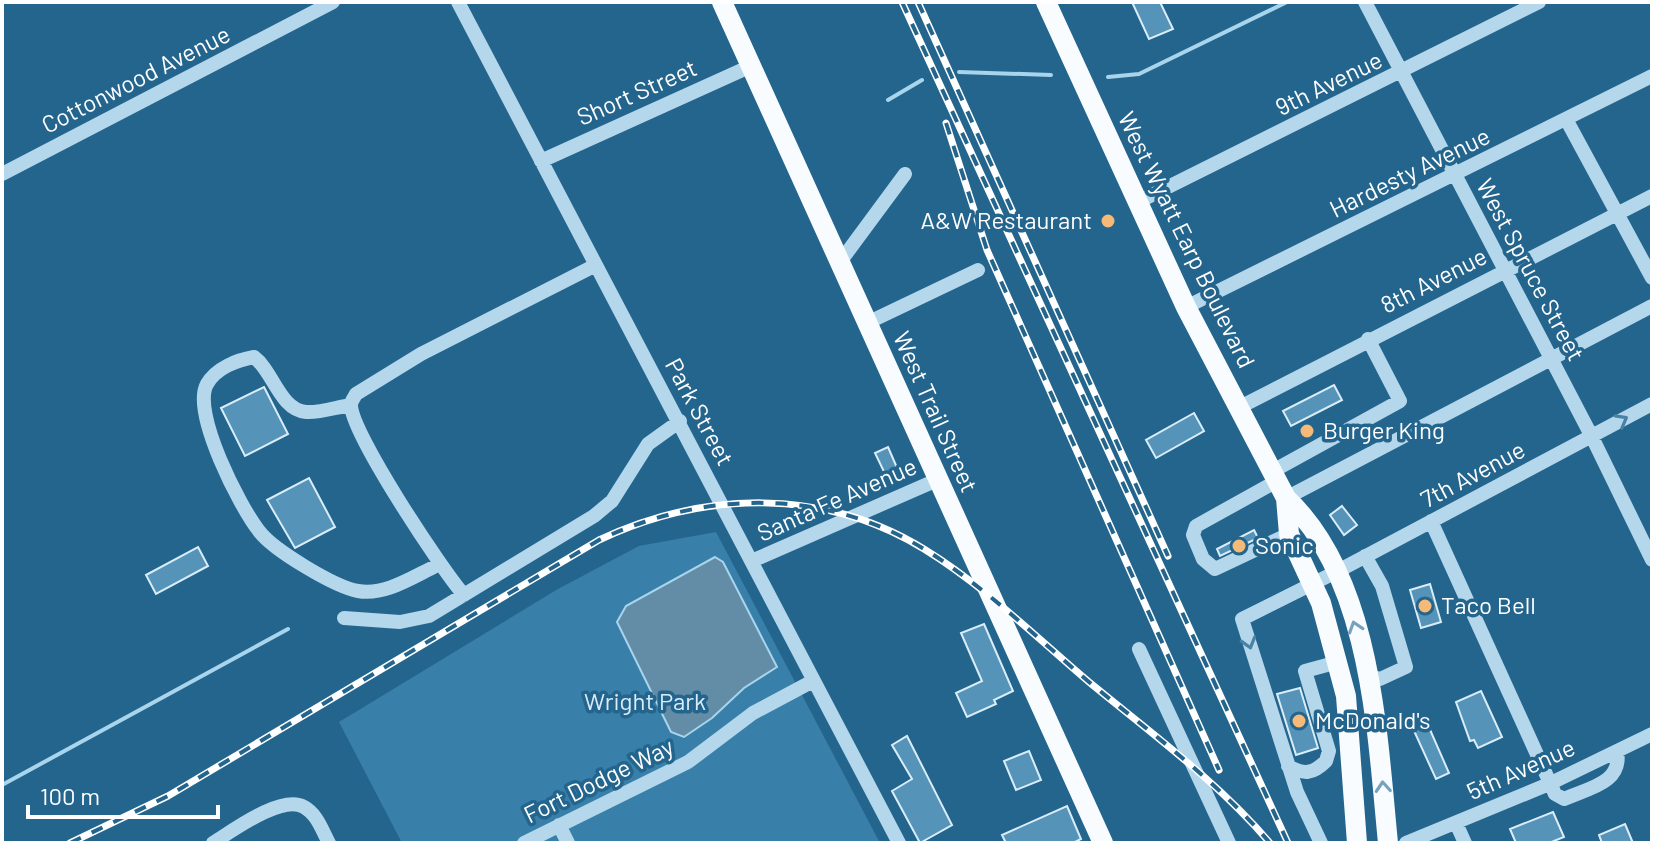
<svg xmlns="http://www.w3.org/2000/svg" width="1654" height="845" font-family="Barlow,sans-serif">
<style>
.green{fill:#3880aa}
.water{fill:#638ca7;stroke:#a8d4ec;stroke-width:2}
.lines{fill:none;stroke-linecap:round;stroke-linejoin:round}
.stream{stroke:#a8d4ec;stroke-width:4}
.building{fill:#5593b8;stroke:#d9edf8;stroke-width:2}
.minor{stroke:#b4d7eb;stroke-width:14}
.major{stroke:#f8fcff;stroke-width:20}
.rail-casing{stroke:#fff;stroke-width:7}
.rail{stroke:#24658e;stroke-width:4;stroke-dasharray:12;stroke-linecap:butt}
.oneway{stroke:#4882a5}
.oneway2{stroke:#79a1bb}
.poi-dot{fill:#f5ba77;stroke:#24658e;stroke-width:3}
.labels{text-anchor:middle;stroke-width:7;stroke-linejoin:round;paint-order:stroke}
.street-label{font-size:24px;fill:#fff;stroke:#24658e}
.poi-label{font-size:24px;fill:#fff;stroke:#24658e;text-anchor:start}
.park-label{font-size:24px;fill:#d9edf8;stroke:#24658e}
</style>
<rect width="100%" height="100%" fill="#24658e"/>
<path class="green" d="M 716,532 L 880,843 L 402,843 L 339,722 L 558,589 L 639,546 Z"/>
<path class="water" d="M 715,557 L 723,562 L 777,667 L 744,688 L 712,718 L 684,737 L 671,732 L 617,622 L 626,606 Z"/>
<g class="lines">
<path class="stream" d="M 959,72 L 1051,75
M 1108,77 L 1139,74 L 1287,2
M 888,100 L 922,80
M 2,785 L 288,629"/>
</g>
<path class="building" d="M 1132,2 L 1160,2 L 1173,29 L 1149,39 Z
M 1334,385 L 1342,400 L 1291,426 L 1283,411 Z
M 264,387 L 288,434 L 245,456 L 221,408 Z
M 1194,413 L 1204,431 L 1156,458 L 1146,440 Z
M 888,447 L 898,470 L 886,476 L 875,453 Z
M 309,478 L 335,527 L 295,548 L 267,500 Z
M 1342,506 L 1357,525 L 1344,535 L 1330,515 Z
M 1254,530 L 1258,538 L 1220,556 L 1217,549 Z
M 198,547 L 208,566 L 156,594 L 146,575 Z
M 1430,584 L 1441,622 L 1421,628 L 1410,590 Z
M 984,624 L 1013,691 L 994,700 L 996,704 L 967,717 L 956,693 L 982,681 L 961,633 Z
M 1300,688 L 1318,748 L 1296,755 L 1277,694 Z
M 1481,691 L 1502,737 L 1478,748 L 1474,740 L 1470,741 L 1456,702 Z
M 1424,716 L 1449,773 L 1436,779 L 1410,722 Z
M 907,736 L 952,825 L 920,843 L 892,791 L 912,779 L 892,745 Z
M 1029,751 L 1041,780 L 1016,790 L 1004,761 Z
M 1067,806 L 1081,839 L 1073,843 L 1006,843 L 1002,835 Z
M 1553,812 L 1564,837 L 1549,843 L 1516,843 L 1510,829 Z
M 1625,824 L 1633,843 L 1602,843 L 1599,835 Z"/>
<g class="lines">
<path class="minor" d="M 458,2 L 899,843
M 1365,2 L 1592,437 L 1652,560
M 1566,119 L 1652,278
M 541,161 L 751,66
M 2,174 L 333,2
M 1138,202 L 1539,2
M 840,262 L 905,174
M 1186,307 L 1652,76
M 867,323 L 978,270
M 351,405 C 337,407 320,413 306,412 C 280,410 273,371 254,357 C 237,360 216,368 207,384 C 191,412 240,507 259,531 C 273,550 335,587 358,591 C 386,596 414,576 438,565
M 1238,408 L 1652,196
M 1271,472 L 1400,401 L 1368,339
M 1277,481 L 1196,526 L 1193,535 L 1203,559 L 1215,569 L 1289,534
M 1286,498 L 1652,306
M 1431,521 L 1555,794 L 1564,799 C 1589,788 1623,783 1617,751
M 1365,556 L 1382,586 L 1406,667 L 1380,679 L 1369,676
M 754,560 L 937,480
M 464,595 C 442,570 351,433 351,405 C 351,401 354,398 356,394 L 421,354 L 594,266
M 344,618 L 400,622 L 429,616 L 594,516 L 612,501 L 648,444 L 680,421
M 1139,649 L 1229,843
M 1288,766 C 1304,775 1313,774 1326,761 L 1329,751 L 1305,671 L 1338,662
M 1456,823 L 1465,843
M 559,825 L 568,843
M 213,843 C 232,831 282,794 304,807 C 317,814 322,830 329,843
M 524,843 L 688,762 L 753,713 L 813,681
M 1321,843 L 1297,792 L 1242,619 L 1336,572 L 1652,404
M 1406,843 L 1549,784 L 1652,734"/>
<path class="major" d="M 722,2 L 1103,843
M 1046,2 L 1186,307 L 1286,498 C 1372,579 1377,733 1388,843
M 1286,498 L 1289,534 L 1321,603 L 1346,696 L 1357,843"/>
<g class="rail-casing">
<path id="rail" d="M 902,2 L 1288,843
M 918,2 L 1168,556
M 946,123 L 987,250 L 1219,770
M 70,843 L 168,796 L 599,540 C 703,491 823,487 924,549 C 983,585 1036,637 1089,682 C 1151,733 1218,782 1270,843"/>
</g>
<use href="#rail" class="rail"/>
</g>
<defs><path id="oneway-chevron" d="M-2-3.5L2.5 0L-2 3.5" fill="none" stroke-width="1.6" stroke-linecap="round" stroke-linejoin="round" transform="scale(2)"/></defs>
<g class="oneway">
<use href="#oneway-chevron" transform="translate(1622 420) rotate(-29)"/>
<use href="#oneway-chevron" transform="translate(1249 643) rotate(74)"/>
</g>
<g class="oneway2">
<use href="#oneway-chevron" transform="translate(1355 627) rotate(-108)"/>
<use href="#oneway-chevron" transform="translate(1383 787) rotate(-94)"/>
</g>
<g class="poi-dot">
<circle cx="1108" cy="221" r="8"/>
<circle cx="1307" cy="431" r="8"/>
<circle cx="1239" cy="546" r="8"/>
<circle cx="1425" cy="606" r="8"/>
<circle cx="1299" cy="721" r="8"/>
</g>
<g class="labels">
<g class="street-label">
<text transform="translate(136 80) rotate(-27)" y="8">Cottonwood Avenue</text>
<text transform="translate(1329 84) rotate(-26)" y="8">9th Avenue</text>
<text transform="translate(637 93) rotate(-24)" y="8">Short Street</text>
<text transform="translate(1410 173) rotate(-26)" y="8">Hardesty Avenue</text>
<text transform="translate(1186 240) rotate(64)" y="8">West Wyatt Earp Boulevard</text>
<text transform="translate(1530 270) rotate(62)" y="8">West Spruce Street</text>
<text transform="translate(1434 281) rotate(-27)" y="8">8th Avenue</text>
<text transform="translate(699 412) rotate(62)" y="8">Park Street</text>
<text transform="translate(935 412) rotate(66)" y="8">West Trail Street</text>
<text transform="translate(1473 475) rotate(-28)" y="8">7th Avenue</text>
<text transform="translate(837 500) rotate(-24)" y="8">Santa Fe Avenue</text>
<text transform="translate(1521 770) rotate(-24)" y="8">5th Avenue</text>
<text transform="translate(599 781) rotate(-26)" y="8">Fort Dodge Way</text>
</g>
<g class="poi-label">
<text x="1092" y="229" text-anchor="end">A&amp;W Restaurant</text>
<text x="1323" y="439">Burger King</text>
<text x="1255" y="554">Sonic</text>
<text x="1441" y="614">Taco Bell</text>
<text x="1315" y="729">McDonald's</text>
</g>
<g class="park-label">
<text x="645" y="710">Wright Park</text>
</g>
</g>
<rect width="1654" height="845" fill="none" stroke="#ffffff" stroke-width="8"/>
<path d="M28 805v12h190v-12" fill="none" stroke="#ffffff" stroke-width="4"/>
<text x="40" y="805" font-size="24" fill="#ffffff" stroke="#24658e" stroke-width="6" paint-order="stroke">100 m</text>
</svg>
